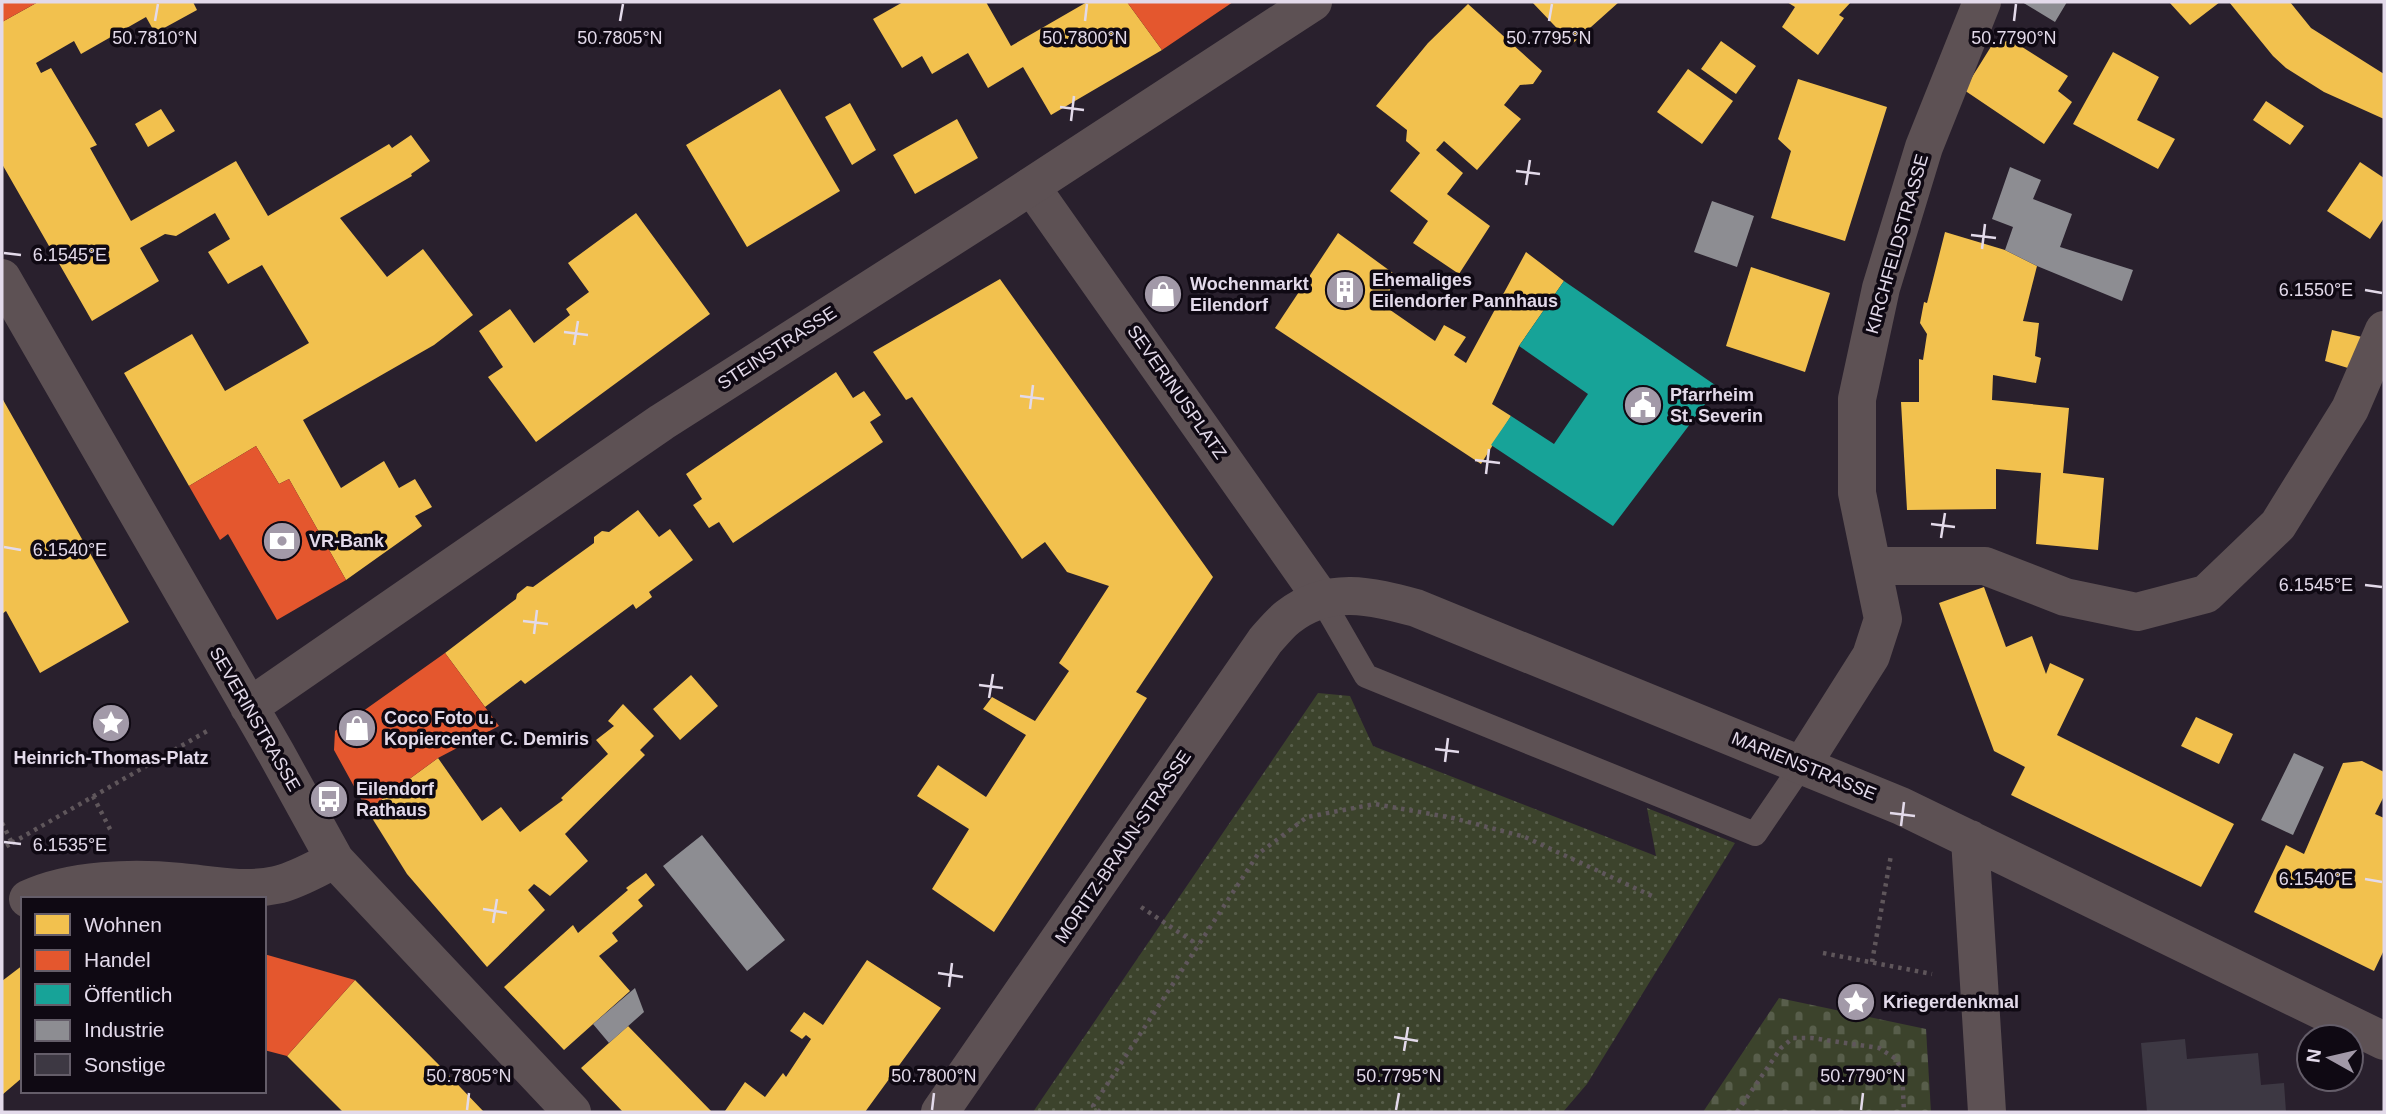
<svg xmlns="http://www.w3.org/2000/svg" width="2386" height="1114" font-family="Arial,sans-serif">
<style>
.cemetery{fill:url(#cemetery-stones)}
.park{fill:url(#park-dots)}
.homes{fill:#f2c14e}
.shops{fill:#e4572e}
.public{fill:#17a398}
.industry{fill:#8d8d92}
.building{fill:#3d3843}
.lines{fill:none;stroke-linecap:round;stroke-linejoin:round}
.path{stroke:#5f565b;stroke-width:4.5;stroke-dasharray:3.5 5;stroke-linecap:butt}
.service{stroke:#5d5154;stroke-width:24}
.pedestrian{stroke:#5d5154;stroke-width:37}
.minor{stroke:#5d5154;stroke-width:38}
.ticks{fill:none;stroke:#e3daea;stroke-width:2.5}
.labels{text-anchor:middle;stroke-width:7;stroke-linejoin:round;paint-order:stroke}
.street-label{font-size:18px;fill:#e3daea;stroke:#0f0913}
.poi-label{font-size:18px;font-weight:bold;fill:#e3daea;stroke:#0f0913;text-anchor:start}
.ticks-label{font-size:18px;text-anchor:middle;fill:#e3daea;stroke:#0f0913;stroke-width:7;stroke-linejoin:round;paint-order:stroke}
</style>
<defs>
<pattern id="cemetery-stones" width="16" height="16" patternUnits="userSpaceOnUse" patternTransform="scale(1.75)"><rect width="16" height="16" fill="#3c432c"/><path d="M2 7V4a2 2 0 0 1 4 0v3zM10 15v-3a2 2 0 0 1 4 0v3z" fill="#585e4b"/></pattern>
<pattern id="park-dots" width="8" height="8" patternUnits="userSpaceOnUse" patternTransform="scale(1.75)"><rect width="8" height="8" fill="#3c432c"/><path d="M2 2h.1M6 6h.1" fill="none" stroke="#585e4b" stroke-width="1.8" stroke-linecap="round"/></pattern>
</defs>
<rect width="100%" height="100%" fill="#29202d"/>
<path class="cemetery" d="M 1779,998 L 1926,1029 L 1931,1112 L 1703,1112 Z"/>
<path class="park" d="M 1318,693 L 1350,696 L 1373,746 L 1656,856 L 1647,808 L 1735,843 L 1587,1084 L 1563,1112 L 1033,1112 Z"/>
<path class="homes" d="M 38,2 L 193,2 L 197,10 L 155,33 L 146,17 L 81,54 L 74,41 L 36,63 L 41,73 L 51,68 L 97,145 L 90,148 L 131,221 L 236,161 L 268,216 L 389,144 L 392,148 L 411,135 L 430,161 L 411,174 L 412,176 L 340,218 L 387,277 L 423,249 L 473,315 L 434,345 L 303,420 L 341,488 L 384,461 L 399,488 L 415,479 L 432,507 L 415,516 L 422,526 L 346,580 L 289,479 L 279,484 L 256,446 L 189,486 L 124,373 L 192,334 L 225,391 L 309,343 L 262,265 L 228,284 L 208,252 L 230,239 L 215,213 L 176,236 L 165,234 L 140,248 L 159,281 L 92,321 L 2,164 L 2,22 Z
M 903,2 L 986,2 L 1011,46 L 1087,2 L 1127,2 L 1162,50 L 1051,115 L 1023,67 L 988,88 L 968,53 L 932,74 L 922,56 L 902,68 L 873,19 Z
M 1532,2 L 1619,2 L 1572,44 Z
M 1787,2 L 1851,2 L 1839,15 L 1844,18 L 1818,55 L 1782,27 L 1795,7 Z
M 2169,2 L 2220,2 L 2190,25 Z
M 2229,2 L 2290,2 L 2311,28 L 2384,74 L 2384,119 L 2324,92 L 2286,68 L 2273,56 Z
M 1468,4 L 1542,71 L 1533,84 L 1520,85 L 1504,105 L 1521,119 L 1477,170 L 1444,141 L 1436,150 L 1463,173 L 1447,194 L 1490,226 L 1459,274 L 1413,243 L 1428,221 L 1390,191 L 1420,153 L 1406,141 L 1407,130 L 1376,106 L 1428,43 Z
M 2011,40 L 2068,76 L 2058,91 L 2072,102 L 2044,144 L 1964,90 L 1992,45 Z
M 1721,41 L 1756,66 L 1736,94 L 1701,69 Z
M 2113,52 L 2159,77 L 2137,120 L 2175,139 L 2158,169 L 2073,124 Z
M 1688,69 L 1733,101 L 1702,144 L 1657,112 Z
M 1798,79 L 1887,107 L 1845,241 L 1771,218 L 1791,151 L 1778,139 Z
M 780,89 L 840,191 L 747,247 L 686,145 Z
M 2266,101 L 2304,126 L 2290,145 L 2253,120 Z
M 850,103 L 876,150 L 852,165 L 825,117 Z
M 161,109 L 175,131 L 148,147 L 135,124 Z
M 957,119 L 978,158 L 915,194 L 893,155 Z
M 2360,162 L 2384,178 L 2384,218 L 2370,239 L 2327,211 Z
M 636,213 L 710,314 L 536,442 L 488,377 L 503,367 L 479,331 L 510,309 L 534,343 L 570,315 L 566,309 L 589,292 L 568,263 Z
M 1945,232 L 2005,250 L 2037,266 L 2023,321 L 2039,323 L 2035,356 L 2041,358 L 2036,383 L 1993,375 L 1992,400 L 2069,408 L 2063,473 L 2104,478 L 2098,550 L 2036,544 L 2041,473 L 1996,469 L 1996,509 L 1907,510 L 1901,402 L 1919,402 L 1919,359 L 1923,360 L 1927,334 L 1920,323 L 1924,302 L 1927,303 Z
M 1338,233 L 1397,276 L 1383,305 L 1435,341 L 1444,325 L 1466,337 L 1454,355 L 1466,363 L 1526,252 L 1564,281 L 1519,346 L 1492,404 L 1511,416 L 1481,464 L 1275,328 Z
M 1751,267 L 1830,293 L 1805,372 L 1726,346 Z
M 1000,279 L 1213,577 L 1136,692 L 1147,698 L 994,932 L 932,889 L 969,829 L 917,796 L 938,765 L 986,797 L 1026,735 L 983,709 L 992,697 L 1035,721 L 1069,671 L 1059,663 L 1109,586 L 1067,572 L 1045,542 L 1022,559 L 912,397 L 906,400 L 873,352 Z
M 2332,330 L 2362,337 L 2348,368 L 2325,361 Z
M 836,372 L 853,398 L 864,391 L 881,415 L 870,422 L 883,442 L 733,543 L 719,522 L 709,528 L 693,505 L 702,499 L 686,474 Z
M 2,398 L 129,622 L 40,673 L 6,611 L 2,614 Z
M 638,510 L 659,537 L 670,529 L 693,560 L 649,592 L 652,597 L 636,609 L 633,604 L 525,684 L 521,680 L 485,707 L 445,653 L 516,599 L 517,594 L 527,586 L 533,587 L 594,543 L 594,537 L 602,531 L 609,532 Z
M 1984,587 L 2006,647 L 2032,636 L 2046,674 L 2050,663 L 2084,679 L 2057,735 L 2234,824 L 2201,887 L 2011,795 L 2025,767 L 1994,751 L 1939,603 Z
M 691,675 L 718,706 L 680,740 L 653,709 Z
M 623,704 L 654,736 L 640,750 L 645,755 L 565,834 L 588,861 L 550,896 L 534,884 L 528,890 L 545,910 L 487,967 L 407,874 L 367,810 L 438,758 L 482,821 L 501,807 L 520,832 L 563,800 L 561,798 L 608,754 L 596,740 L 614,726 L 608,721 Z
M 2196,717 L 2233,734 L 2219,764 L 2181,746 Z
M 2362,761 L 2384,772 L 2384,796 L 2375,814 L 2384,818 L 2384,950 L 2374,971 L 2254,912 L 2286,845 L 2304,854 L 2343,763 Z
M 646,873 L 655,885 L 638,900 L 643,906 L 612,933 L 618,941 L 599,956 L 630,991 L 564,1050 L 504,987 L 573,925 L 578,933 L 628,890 L 626,888 Z
M 867,960 L 941,1008 L 865,1112 L 725,1111 L 745,1082 L 765,1097 L 783,1073 L 786,1077 L 811,1039 L 806,1035 L 802,1039 L 790,1031 L 804,1012 L 823,1025 Z
M 23,965 L 23,1077 L 2,1095 L 2,981 Z
M 355,980 L 440,1066 L 484,1112 L 343,1112 L 287,1056 Z
M 628,1026 L 712,1112 L 623,1112 L 581,1068 Z"/>
<path class="shops" d="M 2,2 L 38,2 L 2,22 Z
M 1127,2 L 1233,2 L 1162,50 Z
M 256,446 L 279,484 L 289,479 L 346,580 L 277,620 L 228,534 L 220,540 L 189,486 Z
M 445,653 L 499,726 L 438,758 L 367,810 L 334,750 L 335,731 Z
M 264,954 L 355,980 L 287,1056 L 264,1050 Z"/>
<path class="public" d="M 1564,281 L 1718,387 L 1613,526 L 1491,445 L 1511,416 L 1554,444 L 1588,394 L 1519,346 Z"/>
<path class="industry" d="M 2022,2 L 2067,2 L 2055,22 Z
M 2010,167 L 2041,180 L 2033,199 L 2072,214 L 2060,247 L 2133,270 L 2122,301 L 2037,266 L 2005,250 L 2013,227 L 1992,219 Z
M 1712,201 L 1754,216 L 1737,267 L 1694,252 Z
M 2294,753 L 2324,767 L 2293,835 L 2261,820 Z
M 702,835 L 785,940 L 747,971 L 663,866 Z
M 635,988 L 644,1012 L 609,1043 L 593,1024 Z"/>
<path class="building" d="M 2185,1039 L 2187,1059 L 2258,1053 L 2261,1085 L 2284,1083 L 2286,1112 L 2147,1112 L 2141,1043 Z"/>
<g class="lines">
<path class="path" d="M 93,796 L 112,833
M 2,823 L 12,843 L 2,849
M 12,843 L 209,730
M 1141,907 L 1198,945
M 1823,953 L 1932,974
M 1872,962 L 1891,855
M 1100,1112 L 1093,1106 L 1258,854 L 1307,817 L 1375,804 L 1453,818 L 1525,837 L 1652,896
M 1737,1112 L 1781,1048 L 1793,1038 L 1812,1038 L 1879,1048 L 1896,1059 L 1902,1071 L 1904,1112"/>
<path class="service" d="M 1321,598 L 1366,676 L 1755,834 L 1802,765"/>
<path class="pedestrian" d="M 1031,186 L 1321,598"/>
<path class="minor" d="M 2,278 L 276,753 L 335,860 L 572,1112
M 1874,566 L 1985,566 L 2065,597 L 2137,612 L 2206,594 L 2278,525 L 2350,409 L 2384,330
M 249,707 L 662,422 L 999,207 L 1313,2
M 1802,765 L 1871,656 L 1883,619 L 1857,493 L 1857,399 L 1881,288 L 1924,147 L 1982,2
M 1970,839 L 1987,1112
M 28,899 C 70,879 134,877 180,882 C 212,885 244,892 276,885 C 296,881 316,868 335,860
M 940,1112 L 1265,641 C 1272,633 1280,623 1288,617 C 1329,585 1371,596 1416,608 L 1901,806 L 2384,1041"/>
</g>
<path class="ticks" d="M 155,21 L 158,4M 620,21 L 623,4M 1085,21 L 1087,4M 1549,21 L 1552,4M 2014,21 L 2016,4M 1060,107 L 1084,110M 1071,121 L 1074,96M 1516,171 L 1540,174M 1526,185 L 1530,160M 1971,235 L 1996,238M 1982,249 L 1985,224M 4,253 L 21,255M 2365,290 L 2382,293M 564,332 L 588,335M 574,345 L 578,321M 1020,396 L 1044,399M 1030,409 L 1033,385M 1475,460 L 1500,463M 1486,474 L 1489,449M 1931,524 L 1955,527M 1941,538 L 1945,513M 4,547 L 21,550M 2365,585 L 2382,587M 523,621 L 548,624M 534,634 L 537,610M 979,685 L 1003,688M 989,698 L 993,674M 1435,749 L 1459,752M 1445,762 L 1448,738M 1890,813 L 1915,816M 1901,826 L 1904,802M 4,842 L 21,844M 2365,879 L 2382,882M 483,909 L 507,913M 493,923 L 497,899M 938,973 L 963,977M 949,987 L 952,963M 1394,1037 L 1418,1041M 1404,1051 L 1408,1027M 467,1110 L 469,1093M 932,1110 L 934,1093M 1396,1110 L 1399,1093M 1861,1110 L 1863,1093"/>
<defs>
<g id="building-disc" transform="scale(2.0125)"><circle r="9.5" fill="#a299a8" stroke="#0f0913"/><path d="M-4-6H4V6H1V3H-1V6H-4ZM-2.5-4.3h1.7v1.8h-1.7ZM.8-4.3h1.7v1.8H.8ZM-2.5-1h1.7V.8h-1.7ZM.8-1h1.7V.8H.8Z" fill="#fff"/></g>
<g id="shop-disc" transform="scale(2.0125)"><circle r="9.5" fill="#a299a8" stroke="#0f0913"/><path d="M-5-2.5h2.3a2.7 3.5 0 0 1 5.4 0H5L5.5 6h-11ZM-1.5-2.5h3a1.5 2.3 0 0 0-3 0Z" fill="#fff"/></g>
<g id="civic-disc" transform="scale(2.0125)"><circle r="9.5" fill="#a299a8" stroke="#0f0913"/><path d="M-.6-6.5H3V-4.5H.6V-3L4-1V1h2V6H-6V1h2V-1L-.6-3ZM-1.2 2.5V6h2.4V2.5Z" fill="#fff"/></g>
<g id="bank-disc" transform="scale(2.0125)"><circle r="9.5" fill="#a299a8" stroke="#0f0913"/><path d="M-6-4H6V4H-6ZM0-2.3a2.3 2.3 0 1 0 0 4.6a2.3 2.3 0 1 0 0-4.6Z" fill="#fff"/></g>
<g id="sight-disc" transform="scale(2.0125)"><circle r="9.5" fill="#a299a8" stroke="#0f0913"/><path d="M0-6L1.8-2.2L6-1.7L2.9 1.2L3.7 5.4L0 3.3L-3.7 5.4L-2.9 1.2L-6-1.7L-1.8-2.2Z" fill="#fff"/></g>
<g id="bus-disc" transform="scale(2.0125)"><circle r="9.5" fill="#a299a8" stroke="#0f0913"/><path d="M-5-6H5V4H4V6H2V4H-2V6H-4V4H-5ZM-3.5-4V0h7V-4ZM-3.5 1.2v1.5H-2V1.2ZM2 1.2v1.5H3.5V1.2Z" fill="#fff"/></g>
</defs>
<g fill-rule="evenodd">
<use href="#building-disc" x="1345" y="290"/>
<use href="#shop-disc" x="1163" y="294"/>
<use href="#civic-disc" x="1643" y="405"/>
<use href="#bank-disc" x="282" y="541"/>
<use href="#sight-disc" x="111" y="723"/>
<use href="#shop-disc" x="357" y="728"/>
<use href="#bus-disc" x="329" y="799"/>
<use href="#sight-disc" x="1856" y="1002"/>
</g>
<g class="labels">
<g class="street-label">
<text transform="translate(1897 244) rotate(-74)" y="6">KIRCHFELDSTRASSE</text>
<text transform="translate(777 348) rotate(-33)" y="6">STEINSTRASSE</text>
<text transform="translate(1177 392) rotate(55)" y="6">SEVERINUSPLATZ</text>
<text transform="translate(255 719) rotate(60)" y="6">SEVERINSTRASSE</text>
<text transform="translate(1804 766) rotate(22)" y="6">MARIENSTRASSE</text>
<text transform="translate(1123 847) rotate(-56)" y="6">MORITZ-BRAUN-STRASSE</text>
</g>
<g class="poi-label">
<text x="1372" y="286">Ehemaliges<tspan x="1372" dy="21">Eilendorfer Pannhaus</tspan></text>
<text x="1190" y="290">Wochenmarkt<tspan x="1190" dy="21">Eilendorf</tspan></text>
<text x="1670" y="401">Pfarrheim<tspan x="1670" dy="21">St. Severin</tspan></text>
<text x="309" y="547">VR-Bank</text>
<text x="384" y="724">Coco Foto u.<tspan x="384" dy="21">Kopiercenter C. Demiris</tspan></text>
<text x="111" y="764" text-anchor="middle">Heinrich-Thomas-Platz</text>
<text x="356" y="795">Eilendorf<tspan x="356" dy="21">Rathaus</tspan></text>
<text x="1883" y="1008">Kriegerdenkmal</text>
</g>
</g>
<g class="ticks-label">
<text x="155" y="44">50.7810°N</text>
<text x="620" y="44">50.7805°N</text>
<text x="1085" y="44">50.7800°N</text>
<text x="1549" y="44">50.7795°N</text>
<text x="2014" y="44">50.7790°N</text>
<text x="70" y="261">6.1545°E</text>
<text x="2316" y="296">6.1550°E</text>
<text x="70" y="556">6.1540°E</text>
<text x="2316" y="591">6.1545°E</text>
<text x="70" y="851">6.1535°E</text>
<text x="2316" y="885">6.1540°E</text>
<text x="469" y="1082">50.7805°N</text>
<text x="934" y="1082">50.7800°N</text>
<text x="1399" y="1082">50.7795°N</text>
<text x="1863" y="1082">50.7790°N</text>
</g>
<rect width="2386" height="1114" fill="none" stroke="#e3daea" stroke-width="7"/>
<rect x="21" y="897" width="245" height="196" fill="#0f0913" stroke="#645d69" stroke-width="2"/>
<rect x="35" y="914" width="35" height="21" fill="#f2c14e" stroke="#645d69" stroke-width="2"/>
<text x="84" y="932" font-size="21" fill="#e3daea">Wohnen</text>
<rect x="35" y="950" width="35" height="21" fill="#e4572e" stroke="#645d69" stroke-width="2"/>
<text x="84" y="967" font-size="21" fill="#e3daea">Handel</text>
<rect x="35" y="984" width="35" height="21" fill="#17a398" stroke="#645d69" stroke-width="2"/>
<text x="84" y="1002" font-size="21" fill="#e3daea">Öffentlich</text>
<rect x="35" y="1020" width="35" height="21" fill="#8d8d92" stroke="#645d69" stroke-width="2"/>
<text x="84" y="1037" font-size="21" fill="#e3daea">Industrie</text>
<rect x="35" y="1054" width="35" height="21" fill="#3d3843" stroke="#645d69" stroke-width="2"/>
<text x="84" y="1072" font-size="21" fill="#e3daea">Sonstige</text>
<g transform="translate(2330 1058) rotate(278)"><circle r="33" fill="#0f0913" stroke="#645d69" stroke-width="2"/>
<path d="M0-5L12 26L0 18L-12 26Z" fill="#a299a8"/>
<text y="-10" font-size="19" font-weight="bold" text-anchor="middle" fill="#e3daea">N</text>
</g>
</svg>
